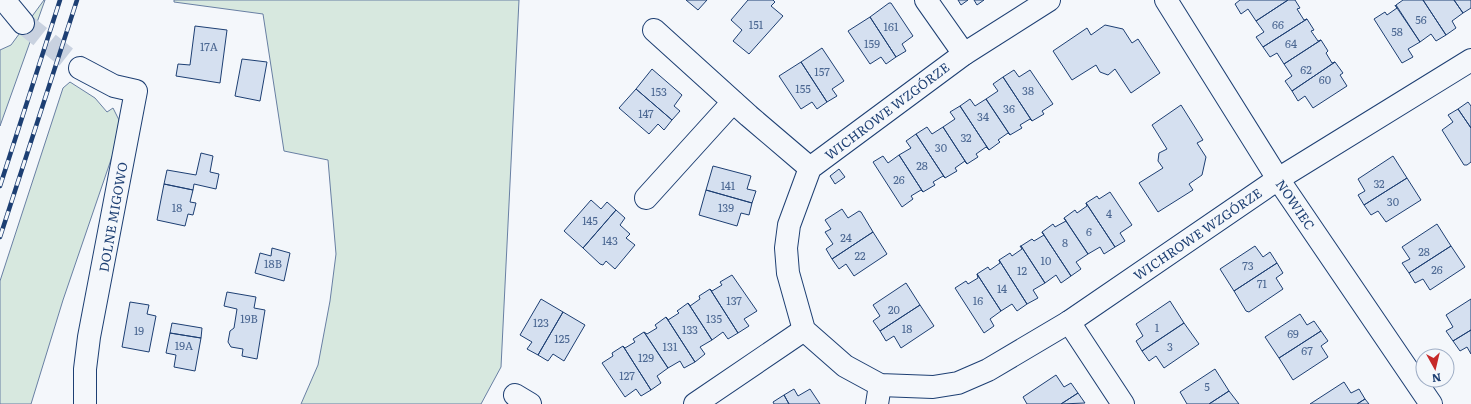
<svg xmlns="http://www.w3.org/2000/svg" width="1471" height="404" font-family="Literata,serif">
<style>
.green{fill:#d7e8df;stroke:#687fa3}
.building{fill:#d5e0f0;stroke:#1d3f73}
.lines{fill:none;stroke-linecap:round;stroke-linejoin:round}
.street-tunnel{stroke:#c9d2e0;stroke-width:22;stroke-dasharray:22 11;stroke-linecap:butt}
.street-casing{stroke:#1d3f73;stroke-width:24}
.street{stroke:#f4f7fb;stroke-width:22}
.rail-casing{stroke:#1d3f73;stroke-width:4.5}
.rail{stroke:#f4f7fb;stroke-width:3;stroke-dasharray:9;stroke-linecap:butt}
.labels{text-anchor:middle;stroke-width:3;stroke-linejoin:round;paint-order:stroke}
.number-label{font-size:11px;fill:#4b6792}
.street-label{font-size:13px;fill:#1d3f73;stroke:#f4f7fb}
</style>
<rect width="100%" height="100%" fill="#f4f7fb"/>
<path class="green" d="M 44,0 L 45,0 L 0,126 L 0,50 L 11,45 Z
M 174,0 L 519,0 L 501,367 L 481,404 L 301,404 L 318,365 L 330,301 L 336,254 L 328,160 L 284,151 L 263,14 L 174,2 Z
M 70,82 L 95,98 L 107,112 L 113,108 L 119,120 L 116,145 L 63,300 L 31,404 L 0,404 L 0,281 L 63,88 Z"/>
<path class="building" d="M 686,0 L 707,0 L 698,10 Z
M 748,0 L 773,0 L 775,2 L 771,6 L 783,16 L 749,54 L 733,41 L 742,30 L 731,20 Z
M 958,0 L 968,0 L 961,5 Z
M 974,0 L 984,0 L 977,5 Z
M 1240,0 L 1288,0 L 1256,21 L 1248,9 L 1241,14 L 1235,4 Z
M 1288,0 L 1295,0 L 1300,8 L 1297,9 L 1304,20 L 1307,19 L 1263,47 L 1256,37 L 1264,32 L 1256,21 Z
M 1403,0 L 1423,0 L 1446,35 L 1436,41 L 1431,34 L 1420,42 L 1396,5 Z
M 1423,0 L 1454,0 L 1463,13 L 1452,21 L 1456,28 L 1446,35 Z
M 1454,0 L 1471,0 L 1471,8 L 1463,13 Z
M 889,3 L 891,3 L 913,36 L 902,44 L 906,51 L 896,57 L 870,17 Z
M 1395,5 L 1420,42 L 1408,49 L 1413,57 L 1402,63 L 1374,19 L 1385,12 L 1387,15 L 1397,8 Z
M 870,17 L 896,57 L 886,64 L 881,57 L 870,64 L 848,31 Z
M 1307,19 L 1314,30 L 1311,31 L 1318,41 L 1321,40 L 1284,64 L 1277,53 L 1270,57 L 1263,47 Z
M 1105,25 L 1123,29 L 1132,43 L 1138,39 L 1160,73 L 1131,93 L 1115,69 L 1108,75 L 1100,72 L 1096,65 L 1072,80 L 1053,51 L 1087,28 L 1091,35 Z
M 195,26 L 227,30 L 220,83 L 176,76 L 178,64 L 190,65 Z
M 1321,40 L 1328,51 L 1326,53 L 1332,63 L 1335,62 L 1292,91 L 1285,81 L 1292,76 L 1284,64 Z
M 822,48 L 844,81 L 832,89 L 837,96 L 827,102 L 801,62 Z
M 242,59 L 267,62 L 260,101 L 235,96 Z
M 801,62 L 827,102 L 817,109 L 812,102 L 801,109 L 779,76 Z
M 1335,62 L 1343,73 L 1340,75 L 1347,86 L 1313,108 L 1305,96 L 1298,101 L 1292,91 Z
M 652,69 L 682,95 L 674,106 L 680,111 L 672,120 L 636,89 Z
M 1014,70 L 1019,77 L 1030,70 L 1053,104 L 1042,111 L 1044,114 L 1032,121 L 1003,77 Z
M 1003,77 L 1032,121 L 1030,119 L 1020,125 L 1022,128 L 1010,135 L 986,99 L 998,91 L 993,84 Z
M 636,89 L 672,120 L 664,130 L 658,124 L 649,134 L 619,108 Z
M 970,99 L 975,106 L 986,99 L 1010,135 L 1008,133 L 998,140 L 1000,142 L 989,150 L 960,106 Z
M 1468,102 L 1471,106 L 1471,128 L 1458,109 Z
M 1181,105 L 1203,140 L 1197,143 L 1206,157 L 1202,175 L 1189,184 L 1193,190 L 1158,212 L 1139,183 L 1163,168 L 1158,161 L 1159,153 L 1167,149 L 1152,125 Z
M 960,106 L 989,150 L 986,147 L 976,154 L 978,157 L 967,164 L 943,127 L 955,119 L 950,112 Z
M 1458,109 L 1471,128 L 1471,162 L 1467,165 L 1464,165 L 1442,130 L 1453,122 L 1448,115 Z
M 927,127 L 932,134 L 943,127 L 967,164 L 965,161 L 955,168 L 957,171 L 945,178 L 916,134 Z
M 916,134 L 945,178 L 943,176 L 933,182 L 935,185 L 923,192 L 899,155 L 911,148 L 906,141 Z
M 201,153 L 213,156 L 210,172 L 219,174 L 216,189 L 194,184 L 193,190 L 164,184 L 167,170 L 196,175 Z
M 899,155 L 923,192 L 921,190 L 911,196 L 913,199 L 902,207 L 873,162 L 883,156 L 888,163 Z
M 1393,156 L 1407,178 L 1364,205 L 1358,195 L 1365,191 L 1358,179 Z
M 713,166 L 751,176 L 747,189 L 756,191 L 752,203 L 706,190 Z
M 839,169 L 845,177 L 835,184 L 830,176 Z
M 1407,178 L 1421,200 L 1386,222 L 1378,211 L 1371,215 L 1364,205 Z
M 164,184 L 193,190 L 190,202 L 196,203 L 193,215 L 188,214 L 185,226 L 157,220 Z
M 706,190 L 752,203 L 749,215 L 741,213 L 737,226 L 699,215 Z
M 1110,192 L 1132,225 L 1120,233 L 1125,241 L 1115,247 L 1086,203 L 1097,196 L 1099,199 Z
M 591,200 L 601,209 L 607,202 L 616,210 L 583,248 L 564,231 Z
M 1086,203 L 1115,247 L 1104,254 L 1100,247 L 1088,254 L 1064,218 L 1075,210 L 1077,213 L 1087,206 Z
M 842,209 L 848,218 L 859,211 L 861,212 L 873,232 L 832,259 L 826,249 L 833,244 L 825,232 L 831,229 L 825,220 Z
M 616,210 L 625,218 L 620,225 L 630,234 L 626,238 L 635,245 L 615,269 L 606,261 L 603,265 L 600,264 L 583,248 Z
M 1064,218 L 1088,254 L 1076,262 L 1081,269 L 1071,276 L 1042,232 L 1053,224 L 1055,227 L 1066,221 Z
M 1437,224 L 1451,246 L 1409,273 L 1402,263 L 1410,259 L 1402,247 Z
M 873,232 L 887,254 L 854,276 L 846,264 L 839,269 L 832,259 Z
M 1042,232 L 1071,276 L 1061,283 L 1056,275 L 1045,283 L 1021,246 L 1032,239 L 1034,241 L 1044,235 Z
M 1020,246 L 1021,246 L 1045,283 L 1033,290 L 1038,298 L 1027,304 L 999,260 L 1010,253 L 1012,256 L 1022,249 Z
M 1255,246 L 1263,257 L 1270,252 L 1277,263 L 1234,291 L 1220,269 Z
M 1451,246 L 1465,267 L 1430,290 L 1423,279 L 1415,283 L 1409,273 Z
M 272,248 L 290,253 L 284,281 L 255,273 L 260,253 L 271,256 Z
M 999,260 L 1027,304 L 1017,311 L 1012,304 L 1001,311 L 977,274 L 988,267 L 990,270 L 1000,263 Z
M 1277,263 L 1283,273 L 1276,278 L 1283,289 L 1249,312 L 1246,311 L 1234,291 Z
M 977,274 L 1001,311 L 990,319 L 994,326 L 984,333 L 955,288 L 966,281 L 968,284 L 978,278 Z
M 732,275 L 757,311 L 744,319 L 749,326 L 738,333 L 710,289 L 712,291 L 722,285 L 720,282 Z
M 906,283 L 920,305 L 880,331 L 873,321 L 880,316 L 873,305 Z
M 710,289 L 738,333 L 728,339 L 723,332 L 712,340 L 688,303 L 690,306 L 700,299 L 699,296 Z
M 227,292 L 256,297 L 254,308 L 265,310 L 257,359 L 242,356 L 243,349 L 231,347 L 228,342 L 230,331 L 234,328 L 237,309 L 224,306 Z
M 541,299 L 563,312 L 538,355 L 527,349 L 532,342 L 520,335 Z
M 1471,299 L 1471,330 L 1453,341 L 1446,331 L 1453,327 L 1446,315 Z
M 1170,301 L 1184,323 L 1142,351 L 1136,341 L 1143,336 L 1136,324 Z
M 130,302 L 149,305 L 147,314 L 156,316 L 149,352 L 122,347 Z
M 688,303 L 712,340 L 700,347 L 705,354 L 695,362 L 666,317 L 668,320 L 679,313 L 677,311 Z
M 920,305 L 934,326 L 901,348 L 894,336 L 886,341 L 880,331 Z
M 563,312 L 585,325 L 564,361 L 553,354 L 548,361 L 538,355 Z
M 1300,314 L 1307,325 L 1314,321 L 1321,331 L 1279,358 L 1265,337 Z
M 666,317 L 695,362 L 684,368 L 680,361 L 668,368 L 644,332 L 647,334 L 657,328 L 655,325 Z
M 172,323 L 202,328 L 201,338 L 170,333 Z
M 1184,323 L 1199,344 L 1164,368 L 1156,356 L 1149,361 L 1142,351 Z
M 1471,330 L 1471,354 L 1467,347 L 1460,351 L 1453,341 Z
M 1321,331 L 1328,341 L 1321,346 L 1328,357 L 1293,380 L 1279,358 Z
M 644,332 L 668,368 L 657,376 L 661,383 L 651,390 L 623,346 L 625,348 L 635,342 L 633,339 Z
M 170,333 L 201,338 L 195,371 L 174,367 L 176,355 L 166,353 Z
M 623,346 L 651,390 L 641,396 L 636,389 L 625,397 L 602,363 L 613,356 L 612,353 Z
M 1215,369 L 1229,391 L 1209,404 L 1187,404 L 1180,392 Z
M 1056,375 L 1064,387 L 1071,383 L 1078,393 L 1061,404 L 1027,404 L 1023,397 Z
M 1344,382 L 1351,393 L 1359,389 L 1365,399 L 1357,404 L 1310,404 Z
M 794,389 L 798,396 L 810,389 L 820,404 L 789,404 L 784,395 Z
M 1229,391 L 1239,404 L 1209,404 Z
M 1078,393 L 1085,403 L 1061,404 Z
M 784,395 L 789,404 L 774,404 L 773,402 Z
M 1365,399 L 1369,404 L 1357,404 Z"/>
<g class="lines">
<path class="street-tunnel" d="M 23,23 L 80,68"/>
<g class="street-casing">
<g id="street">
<path d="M 4,0 L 23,23"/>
<path d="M 926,0 L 964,54"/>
<path id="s1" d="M 1049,0 L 964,54 L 810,168 L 789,225 L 786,248 L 788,273 L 804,330 L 845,366 L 880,385 L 933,387 L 958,383 L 988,370 L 1069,322 L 1278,179 L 1471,60"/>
<path id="s2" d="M 1166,0 L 1278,179 L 1431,404"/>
<path d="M 654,30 L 749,116 L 810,168"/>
<path d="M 80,68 L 114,86 L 136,91 L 89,337 L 85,369 L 85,404"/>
<path d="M 646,198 L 733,102"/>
<path d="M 1069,322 L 1123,404"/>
<path d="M 515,395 L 530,404"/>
<path d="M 695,404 L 804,330"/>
<path d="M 877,404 L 880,385"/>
</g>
</g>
<use href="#street" class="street"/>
<g class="rail-casing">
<path id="rail" d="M 0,186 L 60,0
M 0,237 L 77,0"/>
</g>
<use href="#rail" class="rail"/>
</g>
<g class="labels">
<g class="number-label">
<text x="1421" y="24">56</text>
<text x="756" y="29">151</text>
<text x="1278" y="29">66</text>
<text x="891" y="31">161</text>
<text x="1397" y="36">58</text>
<text x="872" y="48">159</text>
<text x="1291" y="48">64</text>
<text x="209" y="51">17A</text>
<text x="1306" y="74">62</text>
<text x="822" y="76">157</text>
<text x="1325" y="84">60</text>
<text x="803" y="93">155</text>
<text x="1028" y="95">38</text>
<text x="659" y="96">153</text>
<text x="1009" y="113">36</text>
<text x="646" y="118">147</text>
<text x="983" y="121">34</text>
<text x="966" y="142">32</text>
<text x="941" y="152">30</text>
<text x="922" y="170">28</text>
<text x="899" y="184">26</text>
<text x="1379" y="188">32</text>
<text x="728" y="190">141</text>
<text x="1393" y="206">30</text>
<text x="177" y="212">18</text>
<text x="726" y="212">139</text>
<text x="1109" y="218">4</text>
<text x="590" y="225">145</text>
<text x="1089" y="236">6</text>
<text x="846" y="242">24</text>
<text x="610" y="245">143</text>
<text x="1065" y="247">8</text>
<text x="1424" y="256">28</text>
<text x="860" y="260">22</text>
<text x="1046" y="265">10</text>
<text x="273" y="268">18B</text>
<text x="1248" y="270">73</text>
<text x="1437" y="274">26</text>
<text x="1022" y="275">12</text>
<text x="1262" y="288">71</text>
<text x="1002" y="293">14</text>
<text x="734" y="305">137</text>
<text x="978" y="305">16</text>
<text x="894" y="314">20</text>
<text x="249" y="323">19B</text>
<text x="714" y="323">135</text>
<text x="541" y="327">123</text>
<text x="1157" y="332">1</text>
<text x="907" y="333">18</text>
<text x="690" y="334">133</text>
<text x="139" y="335">19</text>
<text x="1293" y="338">69</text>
<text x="562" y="343">125</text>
<text x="184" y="350">19A</text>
<text x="670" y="351">131</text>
<text x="1170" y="351">3</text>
<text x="1307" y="355">67</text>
<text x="646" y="362">129</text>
<text x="627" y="380">127</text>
<text x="1207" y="391">5</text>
</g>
<g class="street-label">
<text transform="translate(887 111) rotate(-37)" y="5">WICHROWE WZGÓRZE</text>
<text dy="5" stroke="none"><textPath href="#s2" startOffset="242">NOWIEC</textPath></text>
<text transform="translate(113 217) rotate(-80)" y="5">DOLNE MIGOWO</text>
<text dy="5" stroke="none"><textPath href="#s1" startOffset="916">WICHROWE WZGÓRZE</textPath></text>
</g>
</g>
<g transform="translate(1435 368) rotate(172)"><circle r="19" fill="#f4f7fb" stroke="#9eadc5"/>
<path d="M0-3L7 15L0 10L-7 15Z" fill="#c62828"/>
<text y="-6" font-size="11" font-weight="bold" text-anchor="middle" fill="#1d3f73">N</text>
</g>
</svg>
